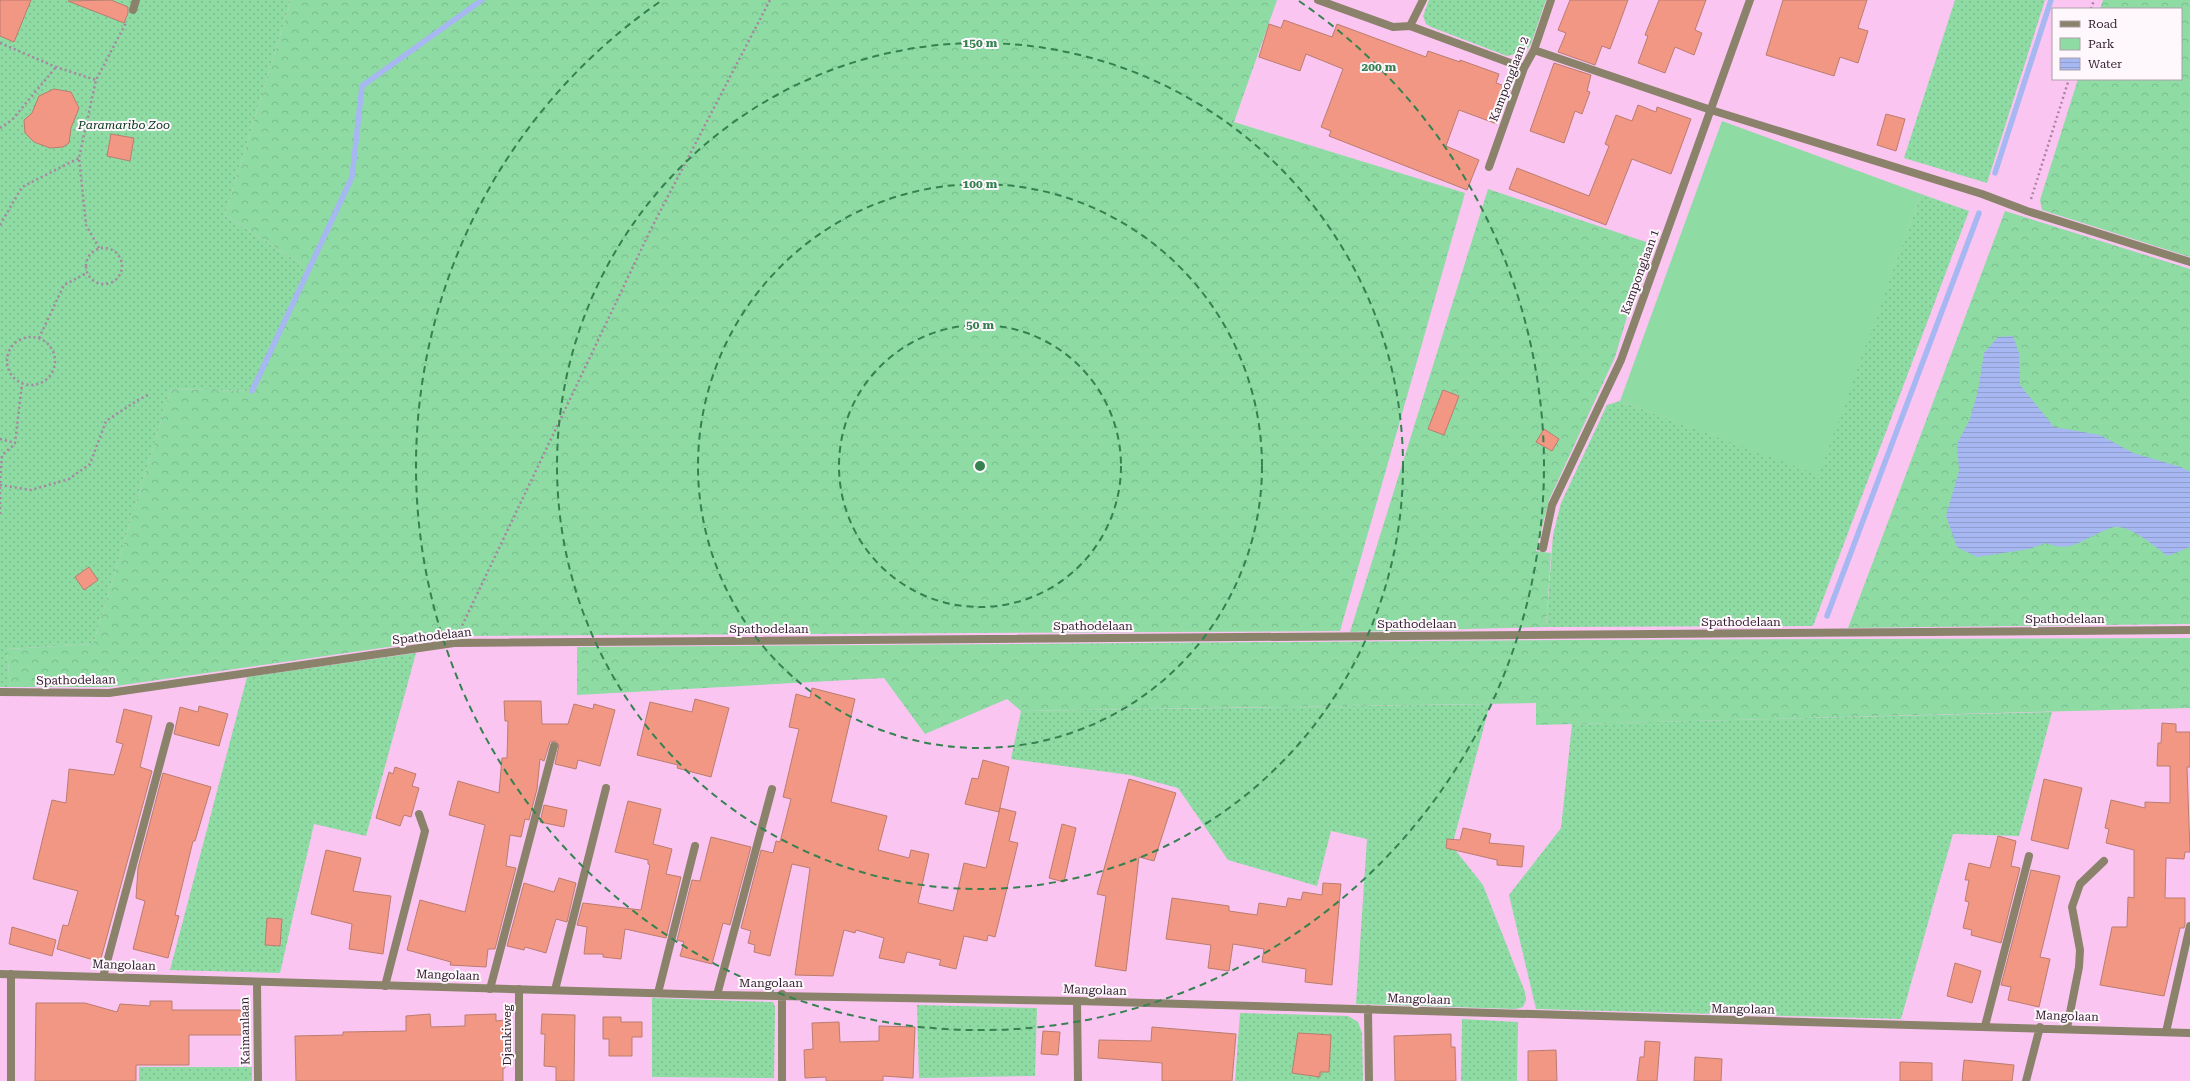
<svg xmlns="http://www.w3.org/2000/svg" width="2190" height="1081" font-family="'Roboto Serif',serif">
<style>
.green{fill:url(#green-dots)}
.forest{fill:url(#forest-crowns)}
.pitch{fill:#8edba4}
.water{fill:url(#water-rules)}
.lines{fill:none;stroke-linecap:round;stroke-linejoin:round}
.stream{stroke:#a7b7f1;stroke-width:5.5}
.building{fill:#f29784;stroke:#bb7c6f}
.path{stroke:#a983a3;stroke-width:2.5;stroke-dasharray:2 3;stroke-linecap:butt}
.lane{stroke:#8a826a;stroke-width:8}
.street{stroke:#8a826a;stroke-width:8}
.ring{fill:none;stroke:#358150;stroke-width:2;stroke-dasharray:7 5}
.labels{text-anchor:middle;stroke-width:4;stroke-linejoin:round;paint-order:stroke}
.street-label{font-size:12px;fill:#301d2d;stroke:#fef8fd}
.park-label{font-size:12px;font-style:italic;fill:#053318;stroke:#fef8fd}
.centre{fill:#358150;stroke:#fef8fd;stroke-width:2}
.ring-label{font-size:12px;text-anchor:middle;font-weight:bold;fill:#358150;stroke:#fef8fd;stroke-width:4;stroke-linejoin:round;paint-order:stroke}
</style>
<defs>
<pattern id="green-dots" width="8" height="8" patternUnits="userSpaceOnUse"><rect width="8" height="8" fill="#8edba4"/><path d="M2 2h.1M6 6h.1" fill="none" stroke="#7bbc8e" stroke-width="1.8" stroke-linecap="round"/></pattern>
<pattern id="forest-crowns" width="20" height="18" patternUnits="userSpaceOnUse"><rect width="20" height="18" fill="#8edba4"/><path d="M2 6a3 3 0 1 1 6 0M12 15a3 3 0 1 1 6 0" fill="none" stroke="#7bbc8e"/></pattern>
<pattern id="water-rules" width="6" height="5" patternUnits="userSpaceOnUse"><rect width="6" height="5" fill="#a7b7f1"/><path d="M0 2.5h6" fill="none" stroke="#909dcf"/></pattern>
</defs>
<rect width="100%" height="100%" fill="#fac6f1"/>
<path class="green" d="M 0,0 L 291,0 L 225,215 L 309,269 L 252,391 L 171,389 L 93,644 L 7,649 L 10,687 L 0,687 Z
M 1429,0 L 1546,0 L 1531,44 L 1525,52 L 1507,56 L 1431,27 L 1426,24 L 1423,16 Z
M 1955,0 L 2045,0 L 1987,183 L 1904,158 Z
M 1921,194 L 1969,211 L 1813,626 L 1546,627 L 1553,535 L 1561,503 L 1607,405 L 1620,401 L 1818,474 Z
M 416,653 L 366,836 L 314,824 L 280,973 L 170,970 L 247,677 Z
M 1490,704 L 1452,846 L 1483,885 L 1525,992 L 1526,1000 L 1523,1007 L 1515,1009 L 1356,1004 L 1367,839 L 1331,831 L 1317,886 L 1228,860 L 1178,788 L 1130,775 L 1011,759 L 1021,711 Z
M 2052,712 L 2019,836 L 1953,834 L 1901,1019 L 1536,1009 L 1509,895 L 1561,828 L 1572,724 Z
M 652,998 L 773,1002 L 775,1007 L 774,1078 L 652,1077 Z
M 917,1005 L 1037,1008 L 1035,1076 L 919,1078 Z
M 1240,1013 L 1348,1016 L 1358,1022 L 1362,1033 L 1363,1081 L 1235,1081 Z
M 1462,1019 L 1518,1022 L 1517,1081 L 1461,1081 Z
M 139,1067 L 252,1067 L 252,1081 L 139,1081 Z"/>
<path class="forest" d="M 291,0 L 1277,0 L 1234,122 L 1465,193 L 1340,631 L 465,636 L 109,687 L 10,687 L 7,649 L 93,644 L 171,389 L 252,391 L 309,269 L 225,215 Z
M 2103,0 L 2190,0 L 2190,257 L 2042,210 L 2040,200 L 2078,79 L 2181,79 L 2181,9 L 2100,9 Z
M 1488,189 L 1649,243 L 1615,357 L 1549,500 L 1536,551 L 1551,553 L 1546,627 L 1350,632 Z
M 2005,211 L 2190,269 L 2190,624 L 1848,628 Z
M 2190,638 L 2190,708 L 1536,725 L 1536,703 L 1021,711 L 1007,699 L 925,734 L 884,678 L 577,695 L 577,647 L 1574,640 Z"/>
<path class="pitch" d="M 1722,121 L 1921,194 L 1819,475 L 1620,401 Z"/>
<path class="water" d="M 2013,336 L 2019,353 L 2020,385 L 2054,427 L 2100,435 L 2133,453 L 2181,467 L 2190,472 L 2190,547 L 2168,556 C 2155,547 2134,528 2118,527 C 2114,526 2109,529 2106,530 C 2083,538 2072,554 2046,543 L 2029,549 L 1977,557 L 1957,547 L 1946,516 L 1959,471 L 1957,444 L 1970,419 L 1978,391 L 1984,353 L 1998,337 Z"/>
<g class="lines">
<path class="stream" d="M 1995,173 L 2051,0
M 252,391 L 352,177 L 362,86 L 482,0
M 1827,616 L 1979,213"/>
</g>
<path class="building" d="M 0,0 L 31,0 L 14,42 L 0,36 Z
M 111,0 L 128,7 L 128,13 L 124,23 L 68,1 Z
M 1570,0 L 1628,0 L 1610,49 L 1602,46 L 1595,65 L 1558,52 L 1566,33 L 1558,30 Z
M 1659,0 L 1706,0 L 1695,30 L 1702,33 L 1694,55 L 1675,47 L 1665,73 L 1638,63 L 1648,36 L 1645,35 Z
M 1783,0 L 1867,0 L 1858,28 L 1868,31 L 1858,63 L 1840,57 L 1834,76 L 1766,55 Z
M 1284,20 L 1332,37 L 1337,24 L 1426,57 L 1428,51 L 1460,62 L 1460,60 L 1499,74 L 1496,83 L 1511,88 L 1497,124 L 1459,110 L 1446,146 L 1479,160 L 1467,190 L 1329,136 L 1331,131 L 1321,127 L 1343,69 L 1306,54 L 1300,71 L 1259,57 L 1269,24 L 1281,28 Z
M 1554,63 L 1591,75 L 1587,91 L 1590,92 L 1582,114 L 1575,111 L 1564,143 L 1530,131 Z
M 54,89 L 71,92 L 79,108 L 71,128 L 69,143 L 63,147 L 50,148 L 34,142 L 25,133 L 24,120 L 32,113 L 39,96 Z
M 1638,105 L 1656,112 L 1657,107 L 1691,119 L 1671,174 L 1632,159 L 1606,225 L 1509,189 L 1517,168 L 1589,196 L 1609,146 L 1605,144 L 1616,115 L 1632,121 Z
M 1886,114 L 1905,119 L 1896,151 L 1877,145 Z
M 111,134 L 134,138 L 130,161 L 107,156 Z
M 1443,390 L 1459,396 L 1444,435 L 1428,429 Z
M 1544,429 L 1559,439 L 1552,451 L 1536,442 Z
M 89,567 L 98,580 L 84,590 L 75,577 Z
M 812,688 L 855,699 L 831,802 L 887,816 L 878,850 L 909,858 L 911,850 L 929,854 L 918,903 L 953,911 L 964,863 L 986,868 L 1000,808 L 1016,812 L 1009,841 L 1018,843 L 995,937 L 988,935 L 987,941 L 964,936 L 956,969 L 939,965 L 941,960 L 907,952 L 904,963 L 879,958 L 884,938 L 856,930 L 855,933 L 844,930 L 833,976 L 795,975 L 810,868 L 792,864 L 770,956 L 754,952 L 755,945 L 748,943 L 751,931 L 741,928 L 761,850 L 773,853 L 776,841 L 780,842 L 791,799 L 783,797 L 799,729 L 789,727 L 796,694 L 810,698 Z
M 695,699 L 729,708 L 711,777 L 677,768 L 678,765 L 637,755 L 650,702 L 692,712 Z
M 504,701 L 541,701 L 542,724 L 568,724 L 574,704 L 593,709 L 594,704 L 615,710 L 600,766 L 578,760 L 576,769 L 555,764 L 559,745 L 555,741 L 550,742 L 544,761 L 540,759 L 537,789 L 529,820 L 525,819 L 521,837 L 510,835 L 506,866 L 516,868 L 495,949 L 488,949 L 486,967 L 450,965 L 451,962 L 407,950 L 420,900 L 465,912 L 485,825 L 449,815 L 458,781 L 499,793 L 502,758 L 507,758 L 508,721 L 505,721 Z
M 199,706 L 228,714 L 219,746 L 174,734 L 180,707 L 198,712 Z
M 124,709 L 152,716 L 140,767 L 152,771 L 100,962 L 57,949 L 63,925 L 68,926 L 78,891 L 33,879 L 52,800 L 66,803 L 69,769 L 114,775 L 123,744 L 116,742 Z
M 2162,723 L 2176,724 L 2176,732 L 2190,732 L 2190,767 L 2187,767 L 2190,852 L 2185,852 L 2184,859 L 2166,858 L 2165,898 L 2185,898 L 2185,924 L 2184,928 L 2180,928 L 2164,996 L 2100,985 L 2112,927 L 2127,927 L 2128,897 L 2134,898 L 2134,850 L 2106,843 L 2109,829 L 2105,828 L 2111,800 L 2145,808 L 2145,802 L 2170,803 L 2170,766 L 2157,766 L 2158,743 L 2161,743 Z
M 983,760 L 1009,767 L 999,812 L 965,804 L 972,778 L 978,779 Z
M 395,767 L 416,774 L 412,786 L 419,788 L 411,817 L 404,815 L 400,826 L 376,818 L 389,772 L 393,774 Z
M 163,773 L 211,787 L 195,841 L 193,841 L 175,915 L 179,916 L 168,958 L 133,949 L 145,901 L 136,898 L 138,868 Z
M 1129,779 L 1176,793 L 1154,861 L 1139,857 L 1126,971 L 1095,966 L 1106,896 L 1097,894 Z
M 2044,779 L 2082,788 L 2068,849 L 2031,840 Z
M 628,801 L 661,809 L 653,844 L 672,849 L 666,874 L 681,877 L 666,938 L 625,929 L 621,959 L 603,957 L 603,954 L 584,954 L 587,927 L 577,925 L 583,903 L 641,910 L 650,865 L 648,864 L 648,860 L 615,852 Z
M 544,805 L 567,810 L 564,827 L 540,822 Z
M 1062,824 L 1076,828 L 1064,882 L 1049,878 Z
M 1463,828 L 1491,834 L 1489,843 L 1524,846 L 1522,867 L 1497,865 L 1497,860 L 1446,848 L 1447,839 L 1460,840 Z
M 1998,836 L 2016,841 L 2011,866 L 2020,868 L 2001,943 L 1971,935 L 1972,930 L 1963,928 L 1969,902 L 1965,901 L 1969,880 L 1965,880 L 1969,863 L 1990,868 Z
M 711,837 L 751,847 L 730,925 L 723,923 L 712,964 L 680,956 L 684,942 L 677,940 L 692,880 L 700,881 Z
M 326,850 L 361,858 L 353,891 L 391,896 L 383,954 L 349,949 L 352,924 L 311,914 Z
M 2031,870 L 2060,876 L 2040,957 L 2050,959 L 2039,1007 L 2008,1000 L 2011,987 L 2001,985 Z
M 559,878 L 576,883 L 567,922 L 556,919 L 546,953 L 525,947 L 524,950 L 507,946 L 524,883 L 554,892 Z
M 1323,883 L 1341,884 L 1332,985 L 1305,982 L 1306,969 L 1262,962 L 1264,949 L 1233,944 L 1229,971 L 1208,968 L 1211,945 L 1166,939 L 1172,898 L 1229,906 L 1229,911 L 1257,915 L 1259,903 L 1286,907 L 1288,898 L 1301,900 L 1303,892 L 1322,895 Z
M 267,918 L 282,919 L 280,946 L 265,945 Z
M 12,927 L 56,940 L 52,956 L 9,944 Z
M 1955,963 L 1981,971 L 1972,1003 L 1947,996 Z
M 150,1001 L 172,1001 L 172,1010 L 242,1010 L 241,1035 L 189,1035 L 189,1065 L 136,1065 L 136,1081 L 35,1081 L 36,1003 L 85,1003 L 117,1012 L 120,1004 L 150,1006 Z
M 430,1014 L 431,1027 L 465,1026 L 465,1015 L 496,1014 L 496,1021 L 504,1020 L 505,1068 L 503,1068 L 503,1081 L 296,1081 L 295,1036 L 343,1035 L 343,1032 L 406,1031 L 406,1016 Z
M 542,1014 L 575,1015 L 574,1081 L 556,1081 L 556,1067 L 544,1066 L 545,1034 L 541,1034 Z
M 603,1017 L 621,1017 L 621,1022 L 642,1022 L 642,1037 L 632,1037 L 632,1056 L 609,1056 L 609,1039 L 603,1039 Z
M 839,1022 L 840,1042 L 879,1041 L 879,1026 L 915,1027 L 913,1078 L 883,1076 L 883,1081 L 826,1081 L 826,1077 L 805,1078 L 804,1050 L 813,1049 L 812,1023 Z
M 1152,1027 L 1236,1034 L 1232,1081 L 1162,1081 L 1162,1063 L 1098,1058 L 1099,1040 L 1151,1041 Z
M 1043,1031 L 1060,1032 L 1058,1055 L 1041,1054 Z
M 1298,1033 L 1331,1035 L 1329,1072 L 1320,1072 L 1320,1077 L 1292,1073 Z
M 1451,1034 L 1451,1047 L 1455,1047 L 1456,1081 L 1395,1081 L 1394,1036 Z
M 1645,1041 L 1660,1042 L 1657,1081 L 1637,1081 L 1640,1057 L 1644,1057 Z
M 1556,1050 L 1557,1081 L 1528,1081 L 1528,1051 Z
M 1695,1057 L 1722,1059 L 1721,1081 L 1694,1081 Z
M 1964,1060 L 2014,1065 L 2012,1081 L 1962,1081 Z
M 1900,1062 L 1932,1063 L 1932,1081 L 1900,1081 Z"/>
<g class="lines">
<path class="path" d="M 2091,9 L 2094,0
M 0,43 L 56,67 L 96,80
M 0,128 L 12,120 L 56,67
M 2031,199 L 2069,79
M 0,225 L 22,187 L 79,158
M86 266a18 18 0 1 1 36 0a18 18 0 1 1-36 0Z
M 99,248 L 86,225 L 79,158 L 96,80 L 127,21
M7 361a24 24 0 1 1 48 0a24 24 0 1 1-48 0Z
M 39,338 L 64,285 L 87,273
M 0,439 L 15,443 L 22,384
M 0,483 L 2,455 L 15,444
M 0,485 L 31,490 L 69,479 L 90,464 L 106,421 L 138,400 L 148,395
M 0,487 L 0,517
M 460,630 L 651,229 L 770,0"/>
<path class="lane" d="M 133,10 L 136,0
M 103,977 L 170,726
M 385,986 L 425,831 L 419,814
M 490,989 L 554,746
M 555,990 L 606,788
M 658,993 L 695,846
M 717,995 L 772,789
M 1985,1026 L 2029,856
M 2067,1028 L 2079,967 L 2080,950 L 2072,907 L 2080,884 L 2104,861"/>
<path class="street" d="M 1318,0 L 1393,27 L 1410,26
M 1423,0 L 1410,26 L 1524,68
M 1534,50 L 1711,110 L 1982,194 L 2027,211 L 2190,262
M 1489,167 L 1524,68 L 1534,50 L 1551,0
M 1543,548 L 1552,505 L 1621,360 L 1750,0
M 0,692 L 109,693 L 454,643 L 2190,630
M 0,974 L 717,995 L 1077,1001 L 2190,1033
M 11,974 L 11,1081
M 257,982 L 258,1081
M 519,989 L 519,1081
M 782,994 L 782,1081
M 1077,1001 L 1078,1081
M 1368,1009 L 1369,1081
M 2166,1032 L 2190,926
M 2026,1081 L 2040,1027"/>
</g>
<g class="ring">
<circle cx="980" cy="466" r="141"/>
<circle cx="980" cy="466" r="282"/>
<circle cx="980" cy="466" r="423"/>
<path d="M1299 1A564 564 0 1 1 661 1"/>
</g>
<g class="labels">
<g class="street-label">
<text transform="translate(1509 79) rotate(-69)" y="4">Kamponglaan 2</text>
<text transform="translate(1640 272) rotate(-70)" y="4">Kamponglaan 1</text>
<text x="2065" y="623">Spathodelaan</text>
<text x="1741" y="626">Spathodelaan</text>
<text x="1417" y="628">Spathodelaan</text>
<text x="1093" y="630">Spathodelaan</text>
<text x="769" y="633">Spathodelaan</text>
<text transform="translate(432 636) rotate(-6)" y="4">Spathodelaan</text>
<text transform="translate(76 680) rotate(-1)" y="4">Spathodelaan</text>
<text transform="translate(124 965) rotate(2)" y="4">Mangolaan</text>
<text transform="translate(448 975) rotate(2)" y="4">Mangolaan</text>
<text x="771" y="987">Mangolaan</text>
<text transform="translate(1095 990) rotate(2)" y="4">Mangolaan</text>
<text transform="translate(1419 999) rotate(2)" y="4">Mangolaan</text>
<text transform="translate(1743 1009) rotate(1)" y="4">Mangolaan</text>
<text transform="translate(2067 1016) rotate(2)" y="4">Mangolaan</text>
<text transform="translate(245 1031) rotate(-91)" y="4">Kaimanlaan</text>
<text transform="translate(507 1035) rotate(-90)" y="4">Djankiweg</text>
</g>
<g class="park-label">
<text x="124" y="129">Paramaribo Zoo</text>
</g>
</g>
<circle cx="980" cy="466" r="6" class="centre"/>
<g class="ring-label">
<text x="980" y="47">150 m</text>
<text x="1379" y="71">200 m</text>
<text x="980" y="188">100 m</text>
<text x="980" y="329">50 m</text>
</g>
<rect x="2052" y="8" width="130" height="72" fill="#fef8fd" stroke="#aca0aa"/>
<rect x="2060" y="21" width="20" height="6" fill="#8a826a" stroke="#aca0aa"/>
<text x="2088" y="28" font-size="12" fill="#301d2d">Road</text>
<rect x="2060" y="38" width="20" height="12" fill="#8edba4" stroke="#aca0aa"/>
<text x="2088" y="48" font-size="12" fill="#301d2d">Park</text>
<rect x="2060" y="58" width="20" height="12" fill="url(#water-rules)" stroke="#aca0aa"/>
<text x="2088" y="68" font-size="12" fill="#301d2d">Water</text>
</svg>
